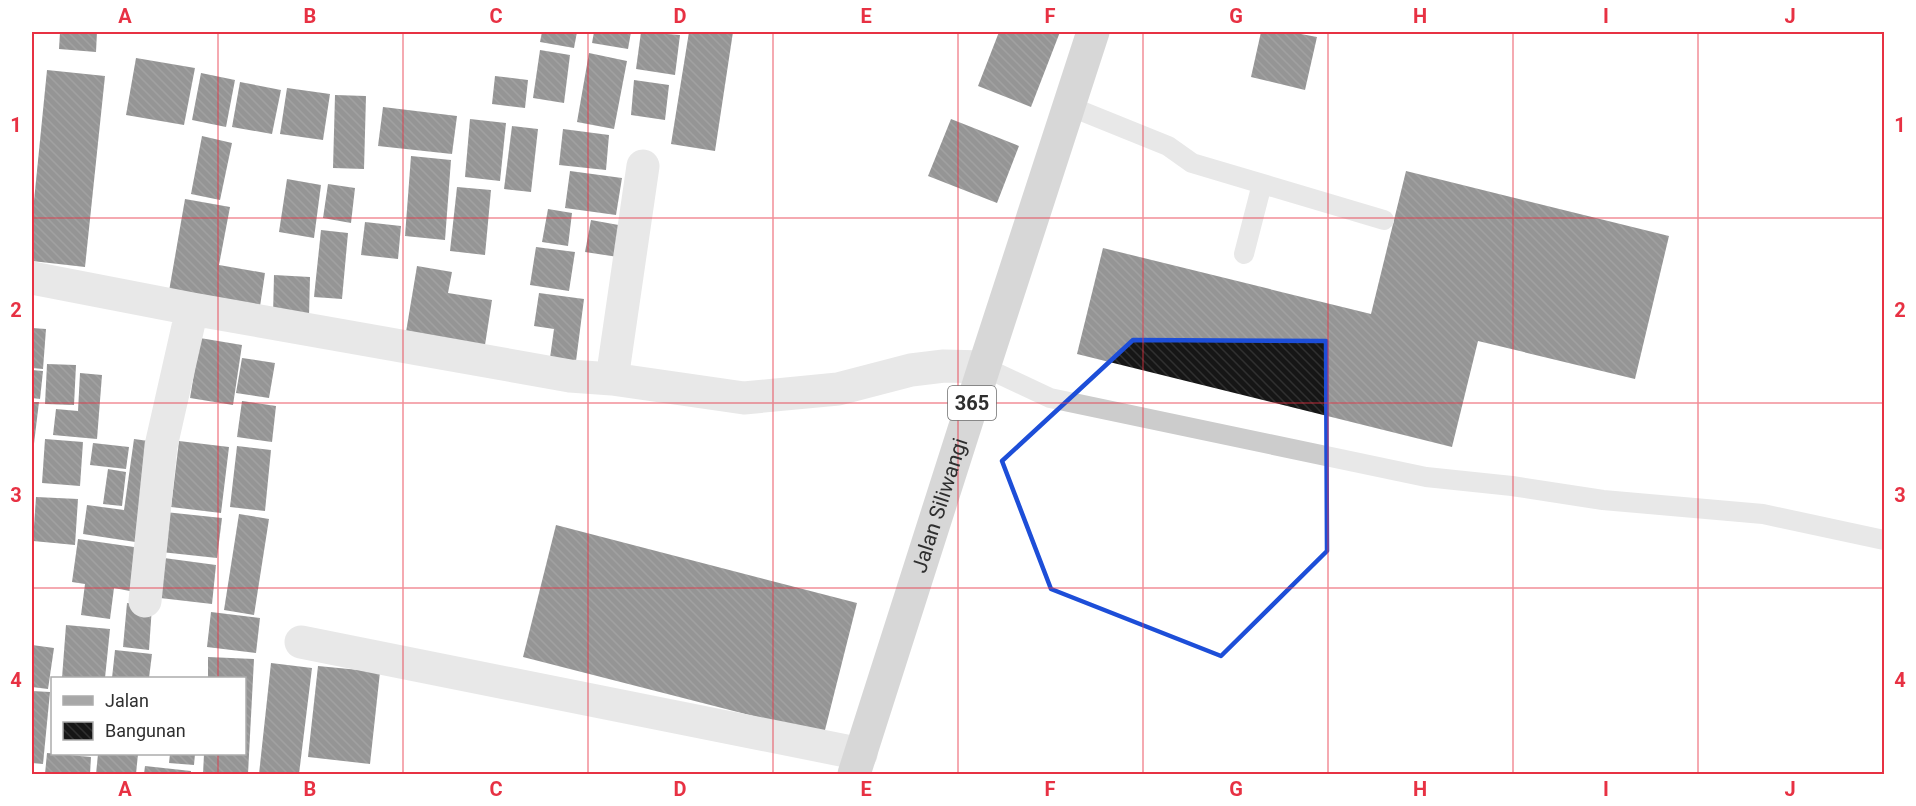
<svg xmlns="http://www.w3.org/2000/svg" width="1916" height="806" font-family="Roboto,sans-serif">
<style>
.building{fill:url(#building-back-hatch)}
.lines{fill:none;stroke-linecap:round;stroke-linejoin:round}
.service{stroke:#ccc;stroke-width:20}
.minor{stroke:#ccc;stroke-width:33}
.primary{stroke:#a7a7a7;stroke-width:33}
.marked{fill:none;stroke:#1d4ed8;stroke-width:4.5;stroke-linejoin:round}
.grid{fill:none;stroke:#e73143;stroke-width:1.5;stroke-opacity:0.55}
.labels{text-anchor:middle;stroke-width:6;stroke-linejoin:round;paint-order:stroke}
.shield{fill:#fff;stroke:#6d6d6d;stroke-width:1.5}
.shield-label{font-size:20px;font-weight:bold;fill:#2f2f2f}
.street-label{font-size:21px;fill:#2f2f2f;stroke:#fff}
.neatline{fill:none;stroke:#e73143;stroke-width:2}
.grid-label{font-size:20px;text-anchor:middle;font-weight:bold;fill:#e73143}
</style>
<defs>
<pattern id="building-back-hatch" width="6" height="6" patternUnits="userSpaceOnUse" patternTransform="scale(1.5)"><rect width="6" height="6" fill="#161616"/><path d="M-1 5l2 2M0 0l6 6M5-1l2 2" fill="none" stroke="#303030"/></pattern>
</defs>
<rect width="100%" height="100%" fill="#fff"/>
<path class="building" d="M 60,32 L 97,32 L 96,52 L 59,49 Z
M 542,32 L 577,32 L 574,48 L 540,42 Z
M 594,32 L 631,32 L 628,49 L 592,43 Z
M 641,32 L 680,35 L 675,75 L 636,69 Z
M 689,32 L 733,32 L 715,151 L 671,144 Z
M 999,32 L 1060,32 L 1031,107 L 978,86 Z
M 1261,32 L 1290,32 L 1317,37 L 1305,90 L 1251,77 Z
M 540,50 L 570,55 L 564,103 L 533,98 Z
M 589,53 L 627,61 L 614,129 L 577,122 Z
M 136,58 L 195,68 L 184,125 L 126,115 Z
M 47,70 L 105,76 L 85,267 L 32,261 L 32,221 Z
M 201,73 L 235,80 L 226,127 L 192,120 Z
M 495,76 L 528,80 L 525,108 L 492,104 Z
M 634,80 L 669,85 L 665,120 L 631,115 Z
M 240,82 L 281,90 L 272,134 L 232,127 Z
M 287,88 L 330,94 L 323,140 L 280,134 Z
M 335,95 L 366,96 L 364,169 L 333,168 Z
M 383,107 L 457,116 L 452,154 L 378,146 Z
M 470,119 L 506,123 L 500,181 L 465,177 Z
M 951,119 L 1019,146 L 997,203 L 928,176 Z
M 512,126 L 538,129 L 531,192 L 504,189 Z
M 563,129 L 609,135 L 606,170 L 559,165 Z
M 202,136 L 232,143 L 220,200 L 191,194 Z
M 411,156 L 451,160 L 445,240 L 405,236 Z
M 570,171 L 622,178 L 616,215 L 565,208 Z
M 1406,171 L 1669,236 L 1635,379 L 1478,341 L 1452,447 L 1077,354 L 1103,248 L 1371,314 Z
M 287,179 L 321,185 L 314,238 L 279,232 Z
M 328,184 L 355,188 L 351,223 L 323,218 Z
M 457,187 L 491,190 L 485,255 L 450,251 Z
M 185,199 L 230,207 L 219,265 L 265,273 L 259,313 L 168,297 Z
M 548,209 L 572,213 L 568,246 L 542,242 Z
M 591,220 L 624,226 L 618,257 L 585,252 Z
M 365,222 L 401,226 L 398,259 L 361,255 Z
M 321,230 L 348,233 L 342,299 L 314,297 Z
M 536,247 L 575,252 L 569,291 L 530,285 Z
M 417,266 L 452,272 L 448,293 L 492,300 L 485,345 L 406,332 Z
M 274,275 L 310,277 L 309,316 L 273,315 Z
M 539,293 L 584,299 L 576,361 L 550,358 L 554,329 L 534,326 Z
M 32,328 L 46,329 L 43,369 L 32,368 Z
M 200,338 L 242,345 L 233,405 L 190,398 Z
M 242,358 L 275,363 L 269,398 L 236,393 Z
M 47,364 L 76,365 L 74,405 L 45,404 Z
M 32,370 L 43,371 L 40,399 L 32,398 Z
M 80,373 L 102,375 L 97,439 L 53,435 L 56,409 L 78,411 Z
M 242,401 L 276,406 L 272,442 L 237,437 Z
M 32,402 L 39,402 L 33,452 L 32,452 Z
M 45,439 L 83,442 L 80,486 L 42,483 Z
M 134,439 L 156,442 L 142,543 L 83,534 L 87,505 L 124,510 Z
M 179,441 L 229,447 L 221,513 L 171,507 Z
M 93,443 L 129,447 L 126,469 L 90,465 Z
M 237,446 L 271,450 L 265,511 L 230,507 Z
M 108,469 L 126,472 L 122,506 L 103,504 Z
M 36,497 L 78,499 L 75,545 L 33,541 Z
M 165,512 L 222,518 L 217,558 L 161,552 Z
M 239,514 L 269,519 L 254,615 L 224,610 Z
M 556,525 L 857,603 L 824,734 L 523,657 Z
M 78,539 L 141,548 L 135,592 L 114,588 L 110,619 L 81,615 L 85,584 L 72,582 Z
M 164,558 L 216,565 L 212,604 L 160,598 Z
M 127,603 L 152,606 L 149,650 L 123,647 Z
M 211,612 L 260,618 L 256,653 L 207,647 Z
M 66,625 L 110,629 L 105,678 L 62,678 Z
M 32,645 L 54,648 L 48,689 L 32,687 Z
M 115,650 L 152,654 L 149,678 L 112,678 Z
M 208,657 L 254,659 L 248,774 L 203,774 L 204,754 L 244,754 L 244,678 L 208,678 Z
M 271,663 L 312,668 L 299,774 L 259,774 Z
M 318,666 L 380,672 L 370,764 L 308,757 Z
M 32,691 L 50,692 L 43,764 L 32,763 Z
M 47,753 L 91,757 L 90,774 L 45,774 Z
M 98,754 L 138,754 L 136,774 L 96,774 Z
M 170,754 L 195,754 L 194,765 L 169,763 Z
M 145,766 L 191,771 L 191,774 L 144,774 Z"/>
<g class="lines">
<path class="service" d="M 1069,106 L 1168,146 L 1192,163 L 1384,220
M 1244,254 L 1262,184
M 984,367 L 1050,398 L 1426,477 L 1512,486 L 1603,500 L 1763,514 L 1884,540"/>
<path class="minor" d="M 32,278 L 192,309 L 570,376 L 612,379 L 744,398 L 838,389 L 911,370 L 944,366 L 984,367
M 612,379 L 643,166
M 145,601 L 161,446 L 192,309
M 301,642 L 861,754"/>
<path class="primary" id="s1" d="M 854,774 L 984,367 L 1093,32"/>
</g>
<path d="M0 0H1916V806H0ZM 1133,340 L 1326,341 L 1327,551 L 1221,656 L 1051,589 L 1002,461 Z" fill="#fff" fill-opacity=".55" fill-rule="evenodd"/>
<path class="marked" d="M 1133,340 L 1326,341 L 1327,551 L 1221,656 L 1051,589 L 1002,461 Z"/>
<path class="grid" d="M 218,32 L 218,678M 403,32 L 403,774M 588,32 L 588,774M 773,32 L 773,774M 958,32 L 958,774M 1143,32 L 1143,774M 1328,32 L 1328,774M 1513,32 L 1513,774M 1698,32 L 1698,774M 32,218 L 1884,218M 32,403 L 1884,403M 32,588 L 1884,588M 218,754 L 218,774"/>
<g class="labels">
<rect class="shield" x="948" y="386" width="48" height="34" rx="4.5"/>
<g class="shield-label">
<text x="972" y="410">365</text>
</g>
<g class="street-label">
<text dy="7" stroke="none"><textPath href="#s1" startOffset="282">Jalan Siliwangi</textPath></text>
</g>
</g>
<rect width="1916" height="806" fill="none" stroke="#ffffff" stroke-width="66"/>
<rect x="51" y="677" width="195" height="78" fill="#ffffff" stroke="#acacac" stroke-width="1.5"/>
<rect x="63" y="696" width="30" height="9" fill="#a7a7a7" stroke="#acacac" stroke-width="1.5"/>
<text x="105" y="707" font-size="18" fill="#2f2f2f">Jalan</text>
<rect x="63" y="722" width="30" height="18" fill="url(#building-back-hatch)" stroke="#acacac" stroke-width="1.5"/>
<text x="105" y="737" font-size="18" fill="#2f2f2f">Bangunan</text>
<rect x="33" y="33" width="1850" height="740" class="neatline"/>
<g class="grid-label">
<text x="125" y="23">A</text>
<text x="310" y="23">B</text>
<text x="496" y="23">C</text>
<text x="680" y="23">D</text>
<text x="866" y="23">E</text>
<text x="1050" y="23">F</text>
<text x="1236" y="23">G</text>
<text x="1420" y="23">H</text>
<text x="1606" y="23">I</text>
<text x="1790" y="23">J</text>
<text x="16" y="132">1</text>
<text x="1900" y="132">1</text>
<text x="16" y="317">2</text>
<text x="1900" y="317">2</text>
<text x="16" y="502">3</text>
<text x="1900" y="502">3</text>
<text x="16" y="687">4</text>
<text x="1900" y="687">4</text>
<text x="125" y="796">A</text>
<text x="310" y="796">B</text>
<text x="496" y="796">C</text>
<text x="680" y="796">D</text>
<text x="866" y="796">E</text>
<text x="1050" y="796">F</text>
<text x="1236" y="796">G</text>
<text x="1420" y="796">H</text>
<text x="1606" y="796">I</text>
<text x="1790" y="796">J</text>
</g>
</svg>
